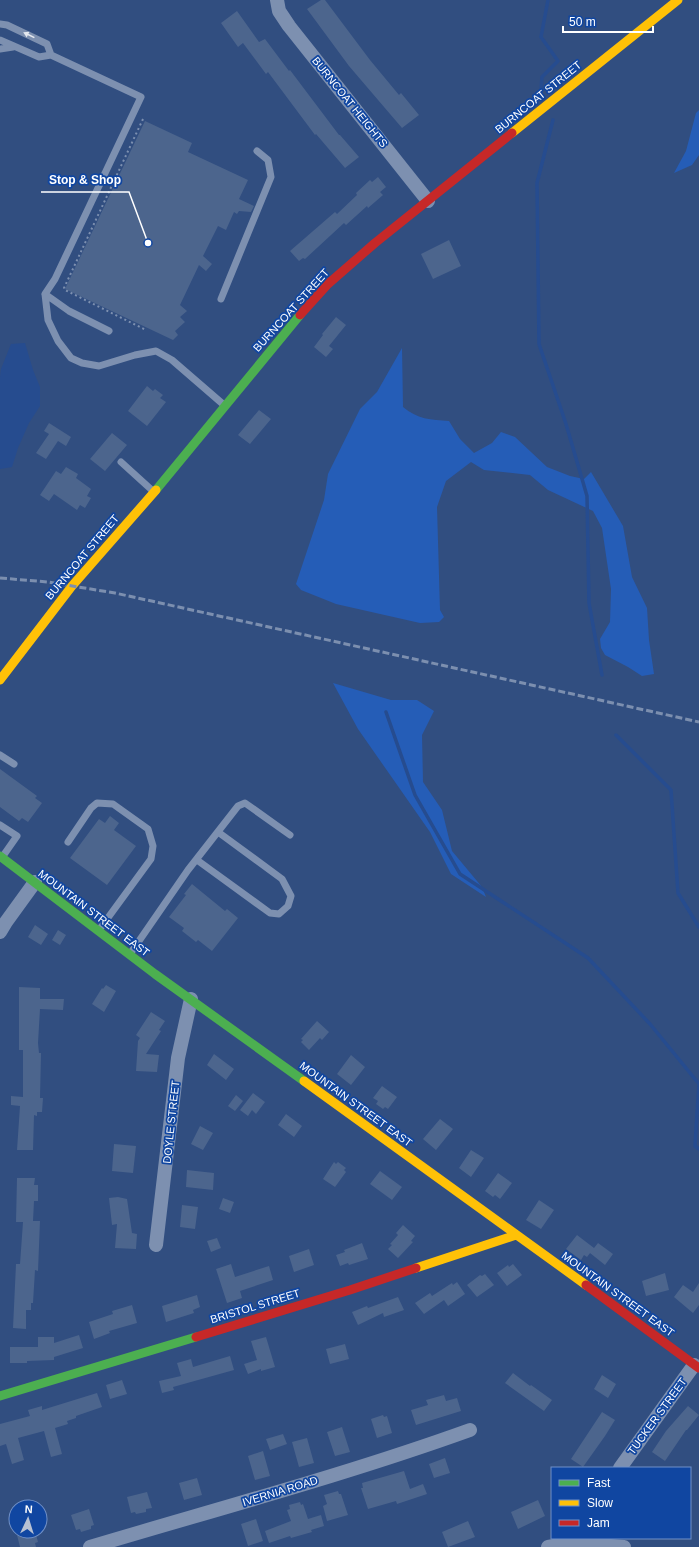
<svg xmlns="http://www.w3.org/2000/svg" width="699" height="1547" font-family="Helvetica,sans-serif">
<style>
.green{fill:#255db7}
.water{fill:#264c8f}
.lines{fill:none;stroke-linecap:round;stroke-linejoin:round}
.stream{stroke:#264c8f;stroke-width:3.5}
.building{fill:#4c658d}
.path{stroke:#7d90b0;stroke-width:2;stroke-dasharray:2 3;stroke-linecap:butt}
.lane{stroke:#7d90b0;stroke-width:7}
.street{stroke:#7d90b0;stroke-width:14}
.fast{stroke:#4caf50;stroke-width:9}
.slow{stroke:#ffc107;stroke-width:9}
.jam{stroke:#c62828;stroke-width:9}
.rail{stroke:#7c8faf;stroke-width:3;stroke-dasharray:7 3;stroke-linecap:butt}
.oneway{fill:#e5e9ef}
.labels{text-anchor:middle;stroke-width:3.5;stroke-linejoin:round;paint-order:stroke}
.street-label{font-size:11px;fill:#fff;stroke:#1046a1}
.leader{fill:none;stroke:#fff;stroke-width:1.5}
.callout-dot{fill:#fff;stroke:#1046a1;stroke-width:1.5}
.callout-label{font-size:12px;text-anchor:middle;font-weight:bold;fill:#fff;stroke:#1046a1;stroke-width:3.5;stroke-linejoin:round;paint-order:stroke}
</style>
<rect width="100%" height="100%" fill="#314e80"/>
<path class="green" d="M 699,110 L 699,155 L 692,165 L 674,173 L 686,151 L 696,113 Z
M 402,348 L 403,407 C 417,419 431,420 449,421 L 460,439 L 474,453 L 492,443 L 501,432 L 515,437 L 547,467 L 570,476 L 584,479 L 591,472 L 623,526 L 632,577 L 647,608 L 649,640 L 654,674 L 642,676 L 628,667 L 605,655 L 601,648 L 600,639 L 610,622 L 611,589 L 602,528 L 593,511 L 548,490 L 530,475 L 484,470 L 471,462 L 446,481 L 437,507 L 440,610 L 444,617 L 439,622 L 420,623 L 336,604 L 301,590 L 296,584 L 324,500 L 328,474 L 360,409 L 377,392 Z
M 333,683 L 391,700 L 417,700 L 434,711 L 422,735 L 423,782 L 442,810 L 452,851 L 482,887 L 486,897 L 451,874 L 430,832 L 358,729 Z"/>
<path class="water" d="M 25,343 L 33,370 L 40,387 L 40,406 L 29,423 L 18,448 L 12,467 L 0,469 L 0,377 L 1,369 L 11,344 Z"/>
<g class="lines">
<path class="stream" d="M 541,90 L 542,77 L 558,61 L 541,37 L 548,0
M 553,120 L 537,183 L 539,344 L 566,424 L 587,496 L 589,603 L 602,675
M 386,712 L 415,795 L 460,874 L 588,958 L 650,1024 L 699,1084
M 616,735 L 671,790 L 678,893 L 699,927
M 699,1083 L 695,1146 L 699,1149"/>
</g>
<path class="building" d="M 321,0 L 325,0 L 370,60 L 399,95 L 401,93 L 419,115 L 402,128 L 349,66 L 307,9 Z
M 237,11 L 259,42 L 265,39 L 289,71 L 290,70 L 339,135 L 340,135 L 359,157 L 345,168 L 316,134 L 315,135 L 268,72 L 266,74 L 243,43 L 238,47 L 221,23 Z
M 145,121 L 192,143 L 188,152 L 248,180 L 239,199 L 254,206 L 251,212 L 239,211 L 237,214 L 234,212 L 226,230 L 218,226 L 203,256 L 212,264 L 206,271 L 199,265 L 180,305 L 187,311 L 180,317 L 185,322 L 175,331 L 178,335 L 173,340 L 65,289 Z
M 378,177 L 386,187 L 380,192 L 383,195 L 368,208 L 367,206 L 346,225 L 344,223 L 305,259 L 303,258 L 299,261 L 290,251 L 335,212 L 337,214 L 357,195 L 356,193 L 370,180 L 372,182 Z
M 449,240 L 461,266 L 433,279 L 421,254 Z
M 336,317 L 346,325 L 329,346 L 333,349 L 326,357 L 314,347 L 323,335 L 322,334 Z
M 147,386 L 153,391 L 155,389 L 163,395 L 160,398 L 166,402 L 147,426 L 128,411 Z
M 259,410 L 271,419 L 250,444 L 238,435 Z
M 49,423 L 71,437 L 66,446 L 58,441 L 46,459 L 36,453 L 49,434 L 44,431 Z
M 112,433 L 127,445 L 105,471 L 90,459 Z
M 66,467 L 78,474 L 76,478 L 91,489 L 87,496 L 91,498 L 85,508 L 80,505 L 77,510 L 54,494 L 49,501 L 40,495 L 56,471 L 61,474 Z
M 0,769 L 37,796 L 35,798 L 42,803 L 28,822 L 22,818 L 19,821 L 0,807 Z
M 110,816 L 119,823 L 114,830 L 136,846 L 107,885 L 70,858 L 99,819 L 105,823 Z
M 192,884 L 225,911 L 227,909 L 238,918 L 212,951 L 198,940 L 196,942 L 182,931 L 184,928 L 169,917 L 186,895 L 184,894 Z
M 35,925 L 48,934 L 41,945 L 28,937 Z
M 58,930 L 66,935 L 60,945 L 52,940 Z
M 106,985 L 116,991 L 104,1012 L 92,1004 L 102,988 L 103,989 Z
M 19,987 L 40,988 L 40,999 L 64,999 L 63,1010 L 40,1009 L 38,1043 L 39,1053 L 41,1053 L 40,1098 L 43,1098 L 42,1112 L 37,1112 L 37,1116 L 34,1115 L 33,1150 L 17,1150 L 20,1106 L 11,1105 L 11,1096 L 23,1097 L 23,1050 L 19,1050 Z
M 151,1012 L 165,1021 L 159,1030 L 161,1031 L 146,1054 L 159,1055 L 157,1072 L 136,1071 L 138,1041 L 140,1038 L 136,1035 Z
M 317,1021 L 329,1032 L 322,1040 L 320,1038 L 309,1050 L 301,1042 L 303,1040 L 301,1039 Z
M 214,1054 L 234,1069 L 226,1080 L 207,1065 Z
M 351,1055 L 365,1067 L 351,1085 L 337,1074 Z
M 382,1086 L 397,1097 L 388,1109 L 385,1107 L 383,1109 L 376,1104 L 378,1101 L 373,1098 Z
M 253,1093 L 265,1102 L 256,1114 L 252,1110 L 248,1116 L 240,1110 Z
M 236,1095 L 243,1101 L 235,1111 L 228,1106 Z
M 286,1114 L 302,1126 L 294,1137 L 278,1125 Z
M 440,1119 L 453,1129 L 436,1150 L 423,1139 Z
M 200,1126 L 213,1133 L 203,1150 L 191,1144 Z
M 114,1144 L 136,1146 L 133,1173 L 112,1171 Z
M 471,1150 L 484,1158 L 471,1177 L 459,1168 Z
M 334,1162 L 336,1164 L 338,1162 L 346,1168 L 344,1170 L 346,1172 L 335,1187 L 323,1179 Z
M 187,1170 L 214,1173 L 213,1190 L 186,1187 Z
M 380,1171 L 402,1187 L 392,1200 L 370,1184 Z
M 498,1173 L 512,1183 L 500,1199 L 495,1195 L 493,1197 L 485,1191 Z
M 17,1178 L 35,1178 L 34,1185 L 38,1185 L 38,1201 L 34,1201 L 33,1221 L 40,1221 L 38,1271 L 35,1270 L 33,1303 L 31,1303 L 31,1310 L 26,1310 L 26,1329 L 13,1328 L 16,1264 L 20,1264 L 23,1222 L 16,1222 Z
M 118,1197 L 127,1199 L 132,1233 L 137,1234 L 136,1249 L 115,1248 L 117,1224 L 112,1225 L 109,1198 Z
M 223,1198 L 234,1202 L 230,1213 L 219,1209 Z
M 539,1200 L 554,1210 L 541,1229 L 526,1220 Z
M 182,1205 L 198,1207 L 195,1229 L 180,1227 Z
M 403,1225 L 415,1236 L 411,1241 L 413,1242 L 398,1258 L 388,1249 L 392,1245 L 390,1244 L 398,1235 L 396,1233 Z
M 577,1235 L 594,1248 L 587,1257 L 584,1255 L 581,1260 L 566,1249 Z
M 217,1238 L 221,1248 L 211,1252 L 207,1241 Z
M 362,1243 L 368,1259 L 349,1265 L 348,1263 L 340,1266 L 336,1255 L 345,1252 L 344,1250 Z
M 598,1243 L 613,1254 L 605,1265 L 590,1253 Z
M 309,1249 L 314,1265 L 294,1272 L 289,1256 Z
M 231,1264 L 235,1277 L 269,1266 L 273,1280 L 240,1291 L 242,1298 L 227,1303 L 216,1269 Z
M 513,1264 L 522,1275 L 507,1286 L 497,1273 L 508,1265 L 509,1267 Z
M 665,1273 L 669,1290 L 646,1296 L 642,1281 Z
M 485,1274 L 494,1285 L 477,1297 L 467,1285 L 480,1275 L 482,1276 Z
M 457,1282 L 465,1294 L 448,1306 L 444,1300 L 424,1314 L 415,1303 L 430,1293 L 432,1296 L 452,1283 L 453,1285 Z
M 699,1283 L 699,1305 L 693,1313 L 674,1297 L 683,1285 L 693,1292 Z
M 197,1295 L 200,1307 L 193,1310 L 194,1313 L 166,1322 L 162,1306 Z
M 398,1297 L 404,1310 L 384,1317 L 383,1313 L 358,1325 L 352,1312 L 367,1306 L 368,1308 Z
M 132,1305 L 137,1323 L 109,1331 L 110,1333 L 94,1339 L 89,1322 L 113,1314 L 112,1311 Z
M 79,1335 L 83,1348 L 54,1357 L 54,1360 L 27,1361 L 27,1363 L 10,1363 L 10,1347 L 38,1347 L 38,1337 L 54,1337 L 54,1343 Z
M 266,1337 L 275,1367 L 261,1371 L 261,1369 L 248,1374 L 244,1364 L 257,1360 L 251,1341 Z
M 345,1344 L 349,1359 L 330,1364 L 326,1349 Z
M 230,1356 L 234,1370 L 173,1387 L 174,1390 L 162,1393 L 159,1381 L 181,1376 L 177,1363 L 191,1359 L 193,1367 Z
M 513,1373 L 530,1386 L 531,1385 L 552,1400 L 544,1411 L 505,1383 Z
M 602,1375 L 616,1384 L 608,1398 L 594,1389 Z
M 122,1380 L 127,1394 L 110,1399 L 106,1385 Z
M 97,1393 L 102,1407 L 76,1416 L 76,1418 L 67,1421 L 68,1424 L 55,1428 L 62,1454 L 51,1457 L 44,1431 L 18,1438 L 24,1460 L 12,1464 L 6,1444 L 0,1446 L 0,1424 L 30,1416 L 28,1410 L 42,1406 L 42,1410 Z
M 444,1395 L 446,1401 L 457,1398 L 461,1411 L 416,1425 L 411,1410 L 428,1405 L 426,1400 Z
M 688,1406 L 699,1415 L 687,1430 L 686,1430 L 665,1461 L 652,1452 L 666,1431 Z
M 602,1412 L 615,1420 L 605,1436 L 583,1467 L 571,1459 Z
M 383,1415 L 384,1417 L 387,1416 L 392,1433 L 377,1438 L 371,1419 Z
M 342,1427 L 350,1452 L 335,1456 L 327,1432 Z
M 283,1434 L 287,1444 L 270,1450 L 266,1439 Z
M 307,1438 L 314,1463 L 299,1467 L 292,1442 Z
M 263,1451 L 270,1476 L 255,1480 L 248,1456 Z
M 445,1458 L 450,1473 L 434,1478 L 429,1464 Z
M 404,1471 L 410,1489 L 423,1484 L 427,1494 L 397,1504 L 396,1501 L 368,1509 L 361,1488 L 363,1488 L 362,1483 Z
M 197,1478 L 202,1495 L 184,1500 L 179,1483 Z
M 338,1491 L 339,1494 L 341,1494 L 348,1515 L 327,1521 L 323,1506 L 327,1504 L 324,1495 Z
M 147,1492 L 152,1508 L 146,1509 L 146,1512 L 136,1514 L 135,1512 L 131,1513 L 127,1497 Z
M 538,1500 L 545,1516 L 518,1529 L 511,1512 Z
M 300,1502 L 301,1505 L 303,1504 L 308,1519 L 321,1515 L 324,1526 L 311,1530 L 312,1532 L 291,1538 L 290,1536 L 269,1543 L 265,1531 L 291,1521 L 287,1510 L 290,1509 L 289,1505 Z
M 89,1509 L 94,1525 L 91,1526 L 91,1529 L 81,1532 L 80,1529 L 76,1530 L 71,1515 Z
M 256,1519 L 263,1541 L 248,1546 L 241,1524 Z
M 468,1521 L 475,1537 L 448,1547 L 442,1532 Z
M 16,1531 L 35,1531 L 38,1542 L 35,1543 L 36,1547 L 20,1547 Z"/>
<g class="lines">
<path class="path" d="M 143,119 L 64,288 L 65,290 L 146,330"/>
<path class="lane" d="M 0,24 L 7,25 L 47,44 L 51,55
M 0,40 L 39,57 L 51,55 L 141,97 L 55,279 L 45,294 L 48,320 L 58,341 L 71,358 L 82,363 L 99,366 L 135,355 L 156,351 L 172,360 L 224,405
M 0,49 L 13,47
M 45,294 L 69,311 L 109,331
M 221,299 L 271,177 L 268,160 L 257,151
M 121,462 L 154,492
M 0,755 L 14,764
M 0,825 L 17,836 L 3,856
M 68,842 L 91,808 L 97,803 L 113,804 L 148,829 L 153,846 L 151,859 L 99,930
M 197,860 L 270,913 L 279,914 L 288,906 L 291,896 L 282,879 L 218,832
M 130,954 L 188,870 L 238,806 L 245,803 L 290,835"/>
<path class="street" d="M 277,0 L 279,11 L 289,26 L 428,201
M 0,932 L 6,922 L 35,882
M 156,1245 L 178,1058 L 191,999
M 620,1468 L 694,1365
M 90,1547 C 217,1509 345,1475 470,1430
M 548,1547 L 571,1543 L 624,1547"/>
<path class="fast" d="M 156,490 L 300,315
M 0,856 L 155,974 L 304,1081
M 0,1396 L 196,1337"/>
<path class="slow" d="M 512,133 L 678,0
M 0,680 L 72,586 L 156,490
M 304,1081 L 586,1285
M 416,1268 L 516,1235"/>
<path class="jam" d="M 300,315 L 328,284 L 375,243 L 512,133
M 586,1285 L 699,1368
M 196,1337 L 350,1290 L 416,1268"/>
<path class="rail" d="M 0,578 L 48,582 L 115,593 L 699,722"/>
</g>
<defs><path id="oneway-solid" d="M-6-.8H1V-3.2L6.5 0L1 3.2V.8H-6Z"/></defs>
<use class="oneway" href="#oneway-solid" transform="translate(29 35) rotate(-154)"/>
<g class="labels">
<g class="street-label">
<text transform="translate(538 97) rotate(-39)" y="4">BURNCOAT STREET</text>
<text transform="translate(350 102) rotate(51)" y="4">BURNCOAT HEIGHTS</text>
<text transform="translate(291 310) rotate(-48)" y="4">BURNCOAT STREET</text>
<text transform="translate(82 557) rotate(-50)" y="4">BURNCOAT STREET</text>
<text transform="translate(94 913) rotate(37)" y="4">MOUNTAIN STREET EAST</text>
<text transform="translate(356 1104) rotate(36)" y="4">MOUNTAIN STREET EAST</text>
<text transform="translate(171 1122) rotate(-84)" y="4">DOYLE STREET</text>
<text transform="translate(618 1294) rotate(36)" y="4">MOUNTAIN STREET EAST</text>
<text transform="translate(255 1306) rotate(-17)" y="4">BRISTOL STREET</text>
<text transform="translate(657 1416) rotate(-54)" y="4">TUCKER STREET</text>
<text transform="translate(280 1491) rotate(-17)" y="4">IVERNIA ROAD</text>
</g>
</g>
<path class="leader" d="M148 243L129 192H41"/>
<circle class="callout-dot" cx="148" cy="243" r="4"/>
<g class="callout-label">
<text x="85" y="184">Stop &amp; Shop</text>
</g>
<rect x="551" y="1467" width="140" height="72" fill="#1046a1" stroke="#7090c7"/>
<rect x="559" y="1480" width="20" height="6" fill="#4caf50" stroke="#7090c7"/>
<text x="587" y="1487" font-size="12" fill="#ffffff">Fast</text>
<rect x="559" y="1500" width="20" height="6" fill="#ffc107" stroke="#7090c7"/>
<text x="587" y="1507" font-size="12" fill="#ffffff">Slow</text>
<rect x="559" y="1520" width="20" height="6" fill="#c62828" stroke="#7090c7"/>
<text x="587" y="1527" font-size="12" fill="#ffffff">Jam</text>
<g transform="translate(28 1519) rotate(4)"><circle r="19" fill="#1046a1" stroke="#7090c7"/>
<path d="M0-3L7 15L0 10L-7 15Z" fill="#b7c1d3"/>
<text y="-6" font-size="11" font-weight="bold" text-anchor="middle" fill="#ffffff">N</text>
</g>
<path d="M563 26v6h90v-6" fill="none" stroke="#ffffff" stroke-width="2"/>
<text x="569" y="26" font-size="12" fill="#ffffff" stroke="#1046a1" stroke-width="3" paint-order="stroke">50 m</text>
</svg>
